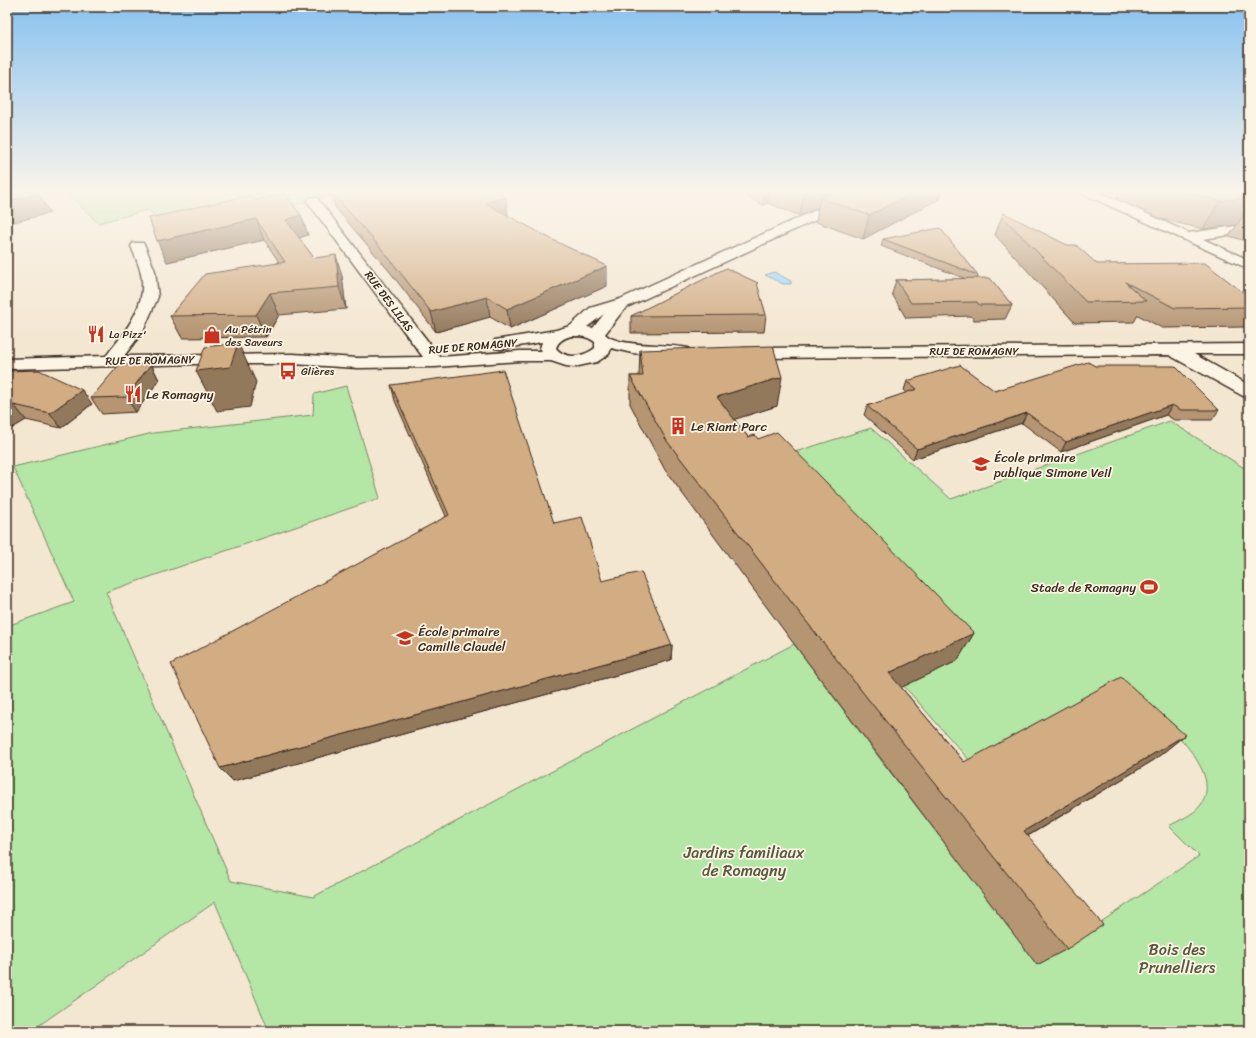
<svg xmlns="http://www.w3.org/2000/svg" width="1256" height="1038" font-family="Sriracha,sans-serif">
<style>
.green{fill:#b4e6a6;stroke:#788862}
.water{fill:#9cd6fc;stroke:#7591a3}
.lines{fill:none;stroke-linecap:round;stroke-linejoin:round}
.minor-casing{stroke:#3b2a1e;stroke-width:3}
.minor{fill:#fcf5e5;fill-rule:evenodd}
.wall{fill:#b59572;stroke:#3b2a1e}
.shaded-wall{fill:#93795c;stroke:#3b2a1e}
.building{fill:#d2ad84;stroke:#3b2a1e}
.labels{text-anchor:middle;stroke-width:3.5;stroke-linejoin:round;paint-order:stroke}
.far-street-label{font-size:11px;fill:#3b2a1e;stroke:#fcf5e5}
.far-poi-label{font-size:11px;fill:#3b2a1e;stroke:#fcf5e5;text-anchor:start}
.poi-label{font-size:13px;fill:#3b2a1e;stroke:#fcf5e5;text-anchor:start}
.near-park-label{font-size:16px;fill:#595940;stroke:#fcf5e5}
</style>
<rect width="100%" height="100%" fill="#f4e7d2"/>
<filter id="ink" filterUnits="userSpaceOnUse"><feTurbulence type="fractalNoise" baseFrequency=".025" numOctaves="2"/><feDisplacementMap in="SourceGraphic" scale="8" xChannelSelector="R" yChannelSelector="G"/><feConvolveMatrix kernelMatrix="1 2 1 2 8 2 1 2 1" color-interpolation-filters="sRGB"/></filter>
<g filter="url(#ink)">
<path class="green" d="M 64,190 L 354,190 L 320,198 L 308,199 L 307,202 L 177,234 L 148,210 L 98,223 Z
M 346,386 L 380,498 L 106,592 L 231,881 L 313,897 L 794,644 L 890,772 L 971,877 L 1071,942 L 1199,856 L 1169,826 C 1179,820 1193,815 1200,806 C 1229,768 1149,710 1126,688 L 976,768 L 904,686 L 957,660 L 772,461 L 798,451 L 871,428 L 951,499 L 1170,421 L 1249,471 L 1249,1031 L 269,1031 L 215,902 L 31,1031 L 7,1031 L 7,626 L 74,602 L 13,467 L 153,433 L 313,415 L 314,394 Z"/>
<path class="water" d="M 774,272 L 791,281 L 791,284 L 783,284 L 765,275 Z"/>
<g class="lines">
<g class="minor-casing">
<path id="minor" d="M 860,190 L 876,190 L 874,193 L 627,307 L 621,313 L 605,334 C 619,348 668,343 688,348 L 690,352 L 688,356 L 682,357 L 632,353 L 611,348 L 609,354 L 597,362 L 574,367 L 566,366 L 551,361 L 520,361 L 435,367 L 357,368 L 293,364 L 195,364 L 7,369 L 7,359 L 106,356 C 125,332 150,303 140,270 C 138,262 134,254 131,246 L 133,243 L 143,243 L 145,246 L 155,271 L 158,297 L 143,331 L 124,356 L 293,354 L 357,358 L 423,357 L 307,201 L 309,198 L 317,198 L 440,357 L 520,351 L 542,351 L 540,348 L 542,342 L 501,349 L 495,348 L 493,344 L 495,340 L 501,339 L 556,330 L 570,326 L 590,308 L 620,299 ZM 604,314 L 593,328 L 587,327 ZM 571,336 C 581,336 587,336 595,342 L 595,348 C 584,357 565,360 556,348 C 558,341 564,338 571,336 Z
M 1079,190 L 1095,190 L 1189,233 L 1249,224 L 1249,232 L 1203,239 L 1249,260 L 1249,269 L 1081,193 Z
M 1249,344 L 1249,354 L 1194,354 L 1249,385 L 1249,397 L 1243,396 L 1169,355 L 744,358 L 738,357 L 736,353 L 738,349 L 744,348 Z"/>
</g>
<use href="#minor" class="minor"/>
</g>
<path class="wall" d="M 330,190 L 501,192 L 508,215 L 507,215 L 607,286 L 510,329 L 490,317 L 436,332 L 390,272 L 335,207 Z
M 735,190 L 942,190 L 939,199 L 863,239 L 816,222 L 818,207 L 800,216 L 768,203 L 763,205 Z
M 1098,190 L 1249,190 L 1249,242 L 1229,236 L 1237,225 L 1203,229 L 1161,219 L 1117,199 L 1120,193 L 1101,191 Z
M 256,200 L 301,215 L 308,235 L 299,238 L 314,258 L 342,276 L 346,309 L 279,315 L 266,337 L 182,338 L 170,316 L 279,262 L 264,240 L 167,262 Z
M 1002,216 L 1097,264 L 1249,297 L 1249,324 L 1247,327 L 1162,328 L 1138,315 L 1134,322 L 1075,323 L 995,235 Z
M 883,239 L 978,275 L 977,279 L 1012,305 L 1005,319 L 974,320 L 971,316 L 906,318 L 892,294 L 896,280 L 966,279 L 881,246 Z
M 757,286 L 766,315 L 764,332 L 631,333 L 631,316 Z
M 640,350 L 777,406 L 734,419 L 748,437 L 758,439 L 974,633 L 957,661 L 901,687 L 964,762 L 1185,735 L 1154,760 L 1028,836 L 1067,949 L 1037,965 L 794,644 L 665,470 L 630,404 L 630,376 L 639,376 Z
M 151,364 L 159,380 L 136,412 L 102,414 L 91,398 Z
M 1095,366 L 1219,410 L 1212,420 L 1174,420 L 1166,415 L 1061,452 L 1022,423 L 913,459 L 864,415 L 867,406 L 907,393 L 904,390 L 907,381 L 995,391 Z
M 7,371 L 92,404 L 61,428 L 26,420 L 7,431 Z
M 391,385 L 554,523 L 602,581 L 672,645 L 671,660 L 233,781 L 446,516 L 395,401 Z"/>
<path class="shaded-wall" d="M 765,190 L 769,190 L 768,203 L 763,205 Z
M 810,190 L 856,190 L 820,198 L 818,207 L 800,216 L 804,192 Z
M 919,190 L 942,190 L 939,199 L 863,239 L 869,215 Z
M 501,192 L 502,198 L 506,197 L 508,215 L 487,222 L 485,203 L 499,193 Z
M 39,194 L 50,213 L 7,224 L 7,201 Z
M 1249,197 L 1249,208 L 1248,208 L 1237,225 L 1203,229 L 1220,201 Z
M 301,215 L 308,235 L 293,240 L 286,220 Z
M 256,219 L 264,240 L 167,262 L 157,241 Z
M 336,255 L 342,276 L 346,309 L 339,287 Z
M 607,266 L 607,286 L 510,329 L 507,309 Z
M 270,293 L 279,315 L 266,337 L 256,315 Z
M 487,297 L 490,317 L 436,332 L 431,312 Z
M 238,343 L 256,382 L 250,407 L 217,411 L 196,371 Z
M 151,364 L 159,380 L 136,412 L 126,397 Z
M 782,377 L 777,406 L 714,426 L 717,397 Z
M 82,390 L 92,404 L 61,428 L 50,413 Z
M 14,405 L 26,420 L 7,431 L 7,410 Z
M 1172,405 L 1166,415 L 1061,452 L 1066,442 Z
M 1027,413 L 1022,423 L 913,459 L 917,449 Z
M 974,633 L 957,661 L 875,700 L 889,673 Z
M 672,645 L 671,660 L 233,781 L 220,768 Z
M 1185,735 L 1154,760 L 999,853 L 1024,831 Z"/>
<path class="building" d="M 7,190 L 28,190 L 39,194 L 7,201 Z
M 330,190 L 497,190 L 501,192 L 499,193 L 506,197 L 485,203 L 555,241 L 607,266 L 507,309 L 487,297 L 431,312 L 385,253 Z
M 797,190 L 810,190 L 804,192 Z
M 839,190 L 919,190 L 869,215 L 820,198 Z
M 1175,190 L 1249,190 L 1249,197 L 1220,201 Z
M 285,194 L 301,215 L 286,220 L 314,258 L 336,255 L 339,287 L 270,293 L 256,315 L 170,316 L 205,274 L 285,262 L 256,219 L 157,241 L 149,218 L 251,195 L 256,200 Z
M 1004,213 L 1067,245 L 1076,245 L 1097,264 L 1205,263 L 1249,297 L 1249,307 L 1175,308 L 1125,282 L 1146,301 L 1086,302 L 1002,216 Z
M 940,228 L 978,275 L 883,239 Z
M 726,268 L 758,283 L 757,283 L 766,315 L 631,316 Z
M 990,278 L 1012,305 L 979,305 L 977,302 L 911,303 L 896,280 Z
M 238,343 L 230,367 L 196,371 L 205,347 Z
M 773,346 L 782,377 L 717,397 L 748,437 L 755,435 L 758,439 L 777,432 L 974,633 L 889,673 L 964,762 L 1121,677 L 1185,735 L 1024,831 L 1103,925 L 1067,949 L 802,616 L 667,441 L 630,376 L 643,376 L 640,350 Z
M 1088,362 L 1095,366 L 1175,366 L 1219,410 L 1181,410 L 1172,405 L 1066,442 L 1027,413 L 917,449 L 867,406 L 917,389 L 907,381 L 960,365 L 995,391 Z
M 151,364 L 126,397 L 91,398 L 119,365 Z
M 39,370 L 82,390 L 50,413 L 14,405 L 7,410 L 7,371 Z
M 503,370 L 554,523 L 582,517 L 602,581 L 641,572 L 672,645 L 220,768 L 171,664 L 449,515 L 391,385 Z"/>
</g>
<linearGradient id="sky" x2="0" y2="1"><stop stop-color="#89c2f0"/><stop offset="0.57" stop-color="#faf4eb"/><stop offset="1" stop-color="#faf4eb" stop-opacity="0"/></linearGradient>
<rect width="1256" height="335" fill="url(#sky)"/>
<defs>
<g id="restaurant-bare" transform="scale(1.38)"><path d="M-5-6h1v4h1v-4h1v4h1v-4h1v5L-1.5 .5V6h-2V.5L-5-1ZM5-6V6H3V1.5H1.5Q1.5-4 5-6Z" fill="#c8321e" stroke="#fcf5e5" stroke-width="2.5" paint-order="stroke"/></g>
<g id="shop-bare" transform="scale(1.38)"><path d="M-5-2.5h2.3a2.7 3.5 0 0 1 5.4 0H5L5.5 6h-11ZM-1.5-2.5h3a1.5 2.3 0 0 0-3 0Z" fill="#c8321e" stroke="#fcf5e5" stroke-width="2.5" paint-order="stroke"/></g>
<g id="bus-bare" transform="scale(1.38)"><path d="M-5-6H5V4H4V6H2V4H-2V6H-4V4H-5ZM-3.5-4V0h7V-4ZM-3.5 1.2v1.5H-2V1.2ZM2 1.2v1.5H3.5V1.2Z" fill="#c8321e" stroke="#fcf5e5" stroke-width="2.5" paint-order="stroke"/></g>
<g id="building-bare" transform="scale(1.38)"><path d="M-4-6H4V6H1V3H-1V6H-4ZM-2.5-4.3h1.7v1.8h-1.7ZM.8-4.3h1.7v1.8H.8ZM-2.5-1h1.7V.8h-1.7ZM.8-1h1.7V.8H.8Z" fill="#c8321e" stroke="#fcf5e5" stroke-width="2.5" paint-order="stroke"/></g>
<g id="school-bare" transform="scale(1.38)"><path d="M0-5L7-2L0 1L-7-2ZM-4 1L0 2.5L4 1V4Q0 6-4 4Z" fill="#c8321e" stroke="#fcf5e5" stroke-width="2.5" paint-order="stroke"/></g>
<g id="stadium-bare" transform="scale(1.38)"><path d="M0-5a6.5 5 0 1 0 0 10a6.5 5 0 1 0 0-10ZM-3.5-1.8h7v3.6h-7Z" fill="#c8321e" stroke="#fcf5e5" stroke-width="2.5" paint-order="stroke"/></g>
</defs>
<g fill-rule="evenodd">
<use href="#restaurant-bare" x="96" y="334"/>
<use href="#shop-bare" x="212" y="335"/>
<use href="#bus-bare" x="288" y="371"/>
<use href="#restaurant-bare" x="133" y="394"/>
<use href="#building-bare" x="678" y="426"/>
<use href="#school-bare" x="981" y="464"/>
<use href="#stadium-bare" x="1149" y="587"/>
<use href="#school-bare" x="405" y="638"/>
</g>
<g class="labels">
<g class="far-street-label">
<text transform="translate(389 301) rotate(53)" y="4">RUE DES LILAS</text>
<text transform="translate(473 346) rotate(-5)" y="4">RUE DE ROMAGNY</text>
<text x="974" y="355">RUE DE ROMAGNY</text>
<text transform="translate(150 360) rotate(-1)" y="4">RUE DE ROMAGNY</text>
</g>
<g class="far-poi-label">
<text x="225" y="333">Au Pétrin<tspan x="225" dy="13">des Saveurs</tspan></text>
<text x="109" y="338">La Pizz'</text>
<text x="301" y="375">Glières</text>
</g>
<g class="poi-label">
<text x="146" y="399">Le Romagny</text>
<text x="691" y="431">Le Riant Parc</text>
<text x="994" y="462">École primaire<tspan x="994" dy="15">publique Simone Veil</tspan></text>
<text x="1136" y="592" text-anchor="end">Stade de Romagny</text>
<text x="418" y="636">École primaire<tspan x="418" dy="15">Camille Claudel</tspan></text>
</g>
<g class="near-park-label">
<text x="744" y="858">Jardins familiaux<tspan x="744" dy="18">de Romagny</tspan></text>
<text x="1177" y="955">Bois des<tspan x="1177" dy="18">Prunelliers</tspan></text>
</g>
</g>
<rect width="1256" height="1038" fill="none" stroke="#fcf5e5" stroke-width="24"/>
<rect x="12" y="12" width="1232" height="1014" fill="none" stroke="#3b2a1e" stroke-width="1.5" filter="url(#ink)"/>
</svg>
